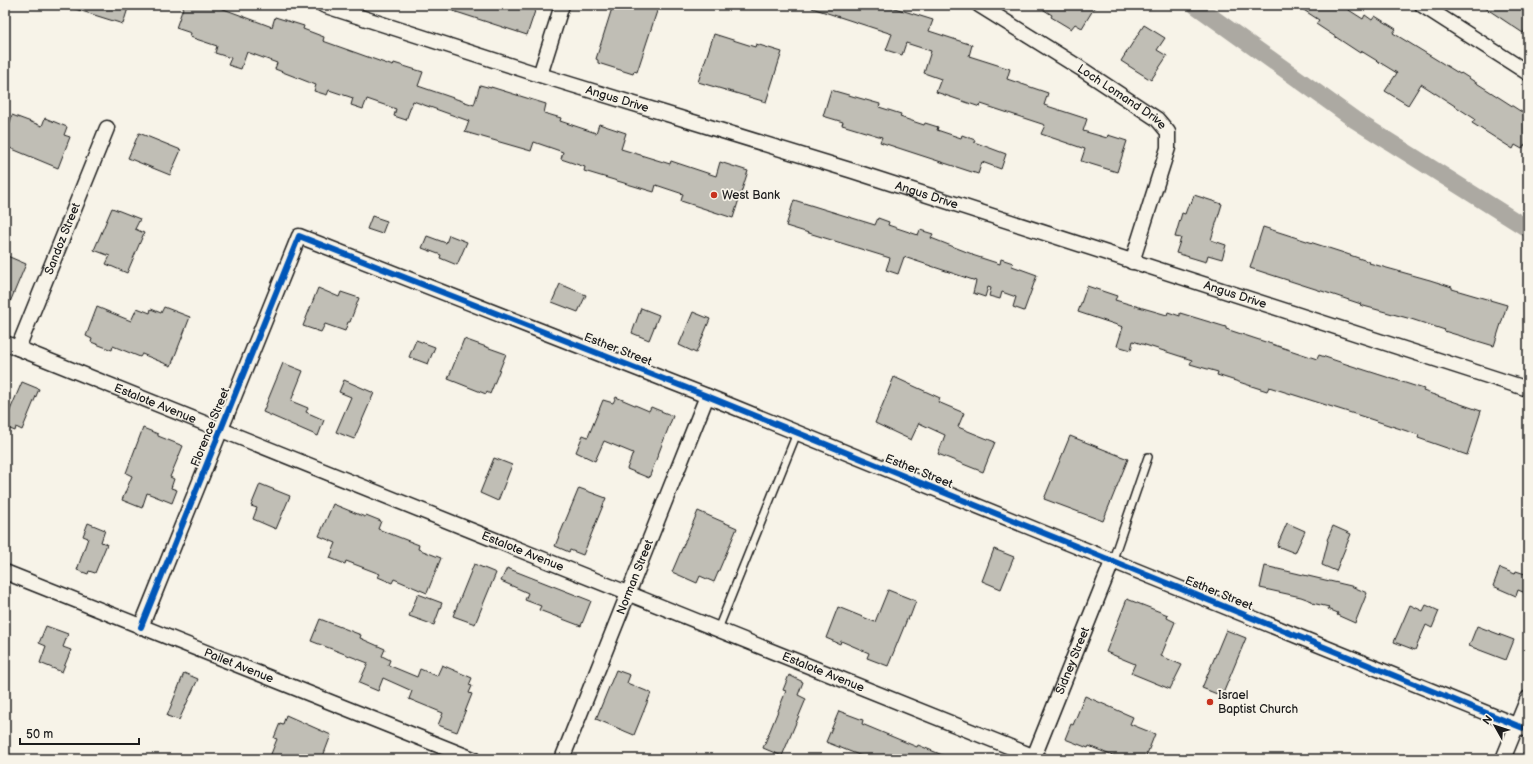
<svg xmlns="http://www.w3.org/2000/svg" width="1533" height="764" font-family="'Balsamiq Sans',sans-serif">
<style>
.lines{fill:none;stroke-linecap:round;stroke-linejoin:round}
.canal{stroke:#aca9a2;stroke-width:17}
.building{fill:#c0beb5;stroke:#1c1c1c}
.lane-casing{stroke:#1c1c1c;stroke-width:10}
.street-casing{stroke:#1c1c1c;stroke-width:17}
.lane{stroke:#f7f3e8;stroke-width:7}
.street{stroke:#f7f3e8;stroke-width:14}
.cycleway-casing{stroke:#f7f3e8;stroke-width:8}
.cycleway{stroke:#0057b8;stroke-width:6}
.poi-dot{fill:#c8321e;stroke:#f7f3e8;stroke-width:1.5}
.labels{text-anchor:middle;stroke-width:3.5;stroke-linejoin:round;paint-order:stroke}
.street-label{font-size:12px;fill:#1c1c1c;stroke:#f7f3e8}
.poi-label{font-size:12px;fill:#1c1c1c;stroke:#f7f3e8;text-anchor:start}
</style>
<rect width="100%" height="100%" fill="#f7f3e8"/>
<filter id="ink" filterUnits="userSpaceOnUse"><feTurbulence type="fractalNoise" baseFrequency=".025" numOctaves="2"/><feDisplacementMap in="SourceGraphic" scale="8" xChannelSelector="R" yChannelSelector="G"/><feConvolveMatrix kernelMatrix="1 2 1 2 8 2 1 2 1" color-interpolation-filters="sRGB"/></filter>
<g filter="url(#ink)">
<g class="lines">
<path class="canal" d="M 1195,5 L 1355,120 L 1528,229"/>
</g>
<path class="building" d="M 72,5 L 129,5 L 123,24 L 72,8 Z
M 184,5 L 213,5 L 272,27 L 275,17 L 304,26 L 303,29 L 324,37 L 323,41 L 393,66 L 394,63 L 423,72 L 418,86 L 474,105 L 480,85 L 491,88 L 491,87 L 546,104 L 544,113 L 561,118 L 560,121 L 596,133 L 599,124 L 626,133 L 621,149 L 670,164 L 671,161 L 716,176 L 720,162 L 748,171 L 733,218 L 681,201 L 683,194 L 656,185 L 654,192 L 584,171 L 585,167 L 561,159 L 563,152 L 534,142 L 531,151 L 465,132 L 469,121 L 413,101 L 406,120 L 394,116 L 396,109 L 367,99 L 363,109 L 351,105 L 353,98 L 329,90 L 327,95 L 314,91 L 316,85 L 275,69 L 277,63 L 247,52 L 241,69 L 228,65 L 231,58 L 215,53 L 217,46 L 190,37 L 191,33 L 176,28 Z
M 444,5 L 537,5 L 527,35 L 444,8 Z
M 613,5 L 647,5 L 658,8 L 637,72 L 634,71 L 633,74 L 598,63 L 598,60 L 596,59 Z
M 812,5 L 885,5 L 933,20 L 929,31 L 972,45 L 969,56 L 1010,69 L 1007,79 L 1048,93 L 1044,105 L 1087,119 L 1083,131 L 1107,138 L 1108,135 L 1127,141 L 1117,172 L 1081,161 L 1085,149 L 1041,134 L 1045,125 L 981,104 L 980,107 L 936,92 L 941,79 L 924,73 L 931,51 L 906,43 L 902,55 L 886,50 L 892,34 L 812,8 Z
M 1036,5 L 1096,5 L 1082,28 L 1075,24 L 1071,29 L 1051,17 L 1052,15 Z
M 1296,5 L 1341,5 L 1363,19 L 1365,15 L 1372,20 L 1375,16 L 1396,29 L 1393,33 L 1460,74 L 1461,73 L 1528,116 L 1528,140 L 1522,149 L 1515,145 L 1513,149 L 1472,123 L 1475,119 L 1421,84 L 1408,105 L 1385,91 L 1397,73 L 1361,51 L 1360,53 L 1316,24 L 1319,20 Z
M 1481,5 L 1528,5 L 1528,25 L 1523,33 Z
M 1144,25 L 1165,38 L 1157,50 L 1167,56 L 1151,80 L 1121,61 Z
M 714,34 L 755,47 L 756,44 L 782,52 L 766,102 L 698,82 Z
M 831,90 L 880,104 L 879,107 L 901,114 L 900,117 L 924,125 L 925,123 L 938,127 L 937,130 L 961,138 L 962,135 L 975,140 L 974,142 L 1006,154 L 1001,169 L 982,162 L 978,174 L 880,142 L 882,137 L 842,125 L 843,122 L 823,116 Z
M 12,115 L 42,126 L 45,118 L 67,127 L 64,135 L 70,137 L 58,168 L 5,146 L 5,133 L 7,134 Z
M 139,133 L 181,150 L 170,175 L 128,158 Z
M 1194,195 L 1222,204 L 1211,240 L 1226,245 L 1222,259 L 1208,255 L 1206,262 L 1176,253 L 1181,238 L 1175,237 L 1182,213 L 1185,214 L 1189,203 L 1191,204 Z
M 794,200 L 875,225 L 878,218 L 889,222 L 888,225 L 918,235 L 920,230 L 933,234 L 931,238 L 972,254 L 972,255 L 1000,264 L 1001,259 L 1013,263 L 1012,266 L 1037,275 L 1024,311 L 1013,307 L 1016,297 L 1002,292 L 1000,299 L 989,296 L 991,288 L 988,287 L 985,297 L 973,293 L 976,281 L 904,257 L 898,274 L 886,270 L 890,258 L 786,226 Z
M 112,208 L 140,219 L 135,229 L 144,233 L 127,273 L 106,264 L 110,256 L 94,250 Z
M 372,216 L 387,221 L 382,234 L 367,229 Z
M 1263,227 L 1341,252 L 1370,262 L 1369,263 L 1430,280 L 1452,287 L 1452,289 L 1507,305 L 1494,346 L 1444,331 L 1445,330 L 1411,319 L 1360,305 L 1361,304 L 1334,295 L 1250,268 Z
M 449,235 L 467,242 L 457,265 L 440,258 L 441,255 L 422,248 L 427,236 L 446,243 Z
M 5,255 L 26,264 L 5,314 Z
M 560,284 L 586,295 L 578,312 L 552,302 Z
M 1087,286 L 1117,296 L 1115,300 L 1167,315 L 1168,312 L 1180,316 L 1180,313 L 1226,327 L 1226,329 L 1317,359 L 1319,355 L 1346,364 L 1424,389 L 1423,391 L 1481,411 L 1467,455 L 1418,438 L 1419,435 L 1361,416 L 1269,387 L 1267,391 L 1217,375 L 1218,372 L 1190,364 L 1192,360 L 1139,343 L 1133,341 L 1131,350 L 1117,346 L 1123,327 L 1078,312 Z
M 318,288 L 339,297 L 341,292 L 359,298 L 350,322 L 348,322 L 345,331 L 325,324 L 321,332 L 303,326 Z
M 97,307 L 131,321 L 137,308 L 150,313 L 151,309 L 161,313 L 164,307 L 190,317 L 171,366 L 142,354 L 140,357 L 113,346 L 112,350 L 91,342 L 92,339 L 86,336 Z
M 641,308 L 659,315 L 649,340 L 632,333 Z
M 693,312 L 710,319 L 696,353 L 679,345 Z
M 464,339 L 506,354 L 490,394 L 487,392 L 486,394 L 448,379 Z
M 416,340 L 435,347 L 428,364 L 409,357 Z
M 283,363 L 303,371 L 291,401 L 308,408 L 306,412 L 324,420 L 318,436 L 263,412 Z
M 894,377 L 940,398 L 938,402 L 964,413 L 958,427 L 995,442 L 983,472 L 938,454 L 945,435 L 919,423 L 911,440 L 875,423 Z
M 344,380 L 374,393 L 354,439 L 336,432 L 351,397 L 339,392 Z
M 22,382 L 39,389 L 22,430 L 16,427 L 15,431 L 5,427 L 5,422 Z
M 616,397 L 649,411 L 651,407 L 673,416 L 649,478 L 627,469 L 633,453 L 604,441 L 595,461 L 576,452 L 583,435 L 588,437 L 603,400 L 613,403 Z
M 143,428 L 158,434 L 158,436 L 183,446 L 170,477 L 174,479 L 171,488 L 177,490 L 172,503 L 147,493 L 142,508 L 122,500 L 132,476 L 126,473 Z
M 1070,436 L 1128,459 L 1103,521 L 1044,499 Z
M 494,458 L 512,465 L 498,501 L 480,493 Z
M 260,484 L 290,496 L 276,529 L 253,519 L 257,508 L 251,506 Z
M 579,488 L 606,498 L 583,555 L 570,550 L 569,552 L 555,546 Z
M 333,504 L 365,517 L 366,515 L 381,521 L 378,529 L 419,545 L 418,549 L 441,558 L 427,593 L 394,579 L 392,583 L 378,577 L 380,574 L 346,561 L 345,564 L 330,558 L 336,543 L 319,536 Z
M 698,511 L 737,528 L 714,582 L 700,576 L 697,583 L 672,572 Z
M 88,523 L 105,530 L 101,542 L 107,544 L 95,573 L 89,571 L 88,574 L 77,570 L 88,538 L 83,536 Z
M 1287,523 L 1305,531 L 1295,553 L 1277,546 Z
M 1333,526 L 1351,534 L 1336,571 L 1322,565 L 1328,541 L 1327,540 Z
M 994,549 L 1014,557 L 1001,589 L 982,581 Z
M 474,564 L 496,573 L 475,624 L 453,616 Z
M 1265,566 L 1351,586 L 1367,593 L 1355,623 L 1337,615 L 1338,613 L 1328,609 L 1329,607 L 1312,603 L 1312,601 L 1301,597 L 1260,588 Z
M 507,568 L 591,601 L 581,626 L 539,610 L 541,606 L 525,600 L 528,593 L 501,581 Z
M 1500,568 L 1515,574 L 1516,571 L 1528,575 L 1528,594 L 1518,590 L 1516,596 L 1493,586 Z
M 888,590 L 916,601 L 910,617 L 908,617 L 888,666 L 867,658 L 869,653 L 841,641 L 840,644 L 826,638 L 838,607 L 875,622 Z
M 418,594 L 442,603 L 434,625 L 409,616 Z
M 1127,599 L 1168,615 L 1167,618 L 1175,622 L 1161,656 L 1182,665 L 1170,689 L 1131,673 L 1135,664 L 1106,652 Z
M 1410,605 L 1423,611 L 1426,605 L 1439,611 L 1432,628 L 1426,625 L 1415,650 L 1394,642 Z
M 320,619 L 361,635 L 360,638 L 385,649 L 382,656 L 390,660 L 388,665 L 417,677 L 420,669 L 437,676 L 442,665 L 472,678 L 469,685 L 472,686 L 469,693 L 472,694 L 457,732 L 438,725 L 443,713 L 409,699 L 412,691 L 383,678 L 378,691 L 359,683 L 368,663 L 311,641 Z
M 46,626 L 68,634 L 63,647 L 71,650 L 62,672 L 40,663 L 46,646 L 39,643 Z
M 1477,626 L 1514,640 L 1506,660 L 1469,646 Z
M 1226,630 L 1246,638 L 1222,696 L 1202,688 Z
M 616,670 L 630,675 L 627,683 L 651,693 L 634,735 L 596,719 Z
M 184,673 L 198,679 L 179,720 L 167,716 Z
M 789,675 L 803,682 L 798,695 L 806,699 L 782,756 L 763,748 L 786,691 L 783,690 Z
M 1085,696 L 1133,717 L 1130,724 L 1155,734 L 1145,759 L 1120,759 L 1089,746 L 1088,748 L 1065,739 L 1071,724 L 1073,725 Z
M 839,711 L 863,720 L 862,724 L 917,747 L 918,745 L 952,759 L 869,759 L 826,742 Z
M 286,715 L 331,735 L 322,759 L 269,759 L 277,739 L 274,738 L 280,723 L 283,724 Z"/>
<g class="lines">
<g class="lane-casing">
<path id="lane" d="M 1112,562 L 1148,457
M 718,629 L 797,433"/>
</g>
<g class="street-casing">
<g id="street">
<path id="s1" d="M 323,5 L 540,75 L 853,171 L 1528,389"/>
<path id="s2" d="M 979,5 L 1080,68 L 1157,119 L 1168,132 L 1168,148 L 1132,262"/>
<path d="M 1422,5 L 1528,73"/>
<path d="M 540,75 L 562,5"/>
<path id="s3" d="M 5,343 L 1040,759"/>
<path id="s4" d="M 18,348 L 107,128"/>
<path id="s5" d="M 5,572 L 473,759"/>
<path d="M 141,627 L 299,236 L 707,396 L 1528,730"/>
<path id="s6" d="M 562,759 L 707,396"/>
<path id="s7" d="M 1033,759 L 1112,562"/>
<path d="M 1503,759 L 1528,698"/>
</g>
</g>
<use href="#lane" class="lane"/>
<use href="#street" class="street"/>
<g class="cycleway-casing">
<path id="cycleway" d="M 141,627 L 299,236 L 707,396 L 1528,730"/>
</g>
<use href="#cycleway" class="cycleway"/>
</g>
</g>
<g class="poi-dot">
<circle cx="714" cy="195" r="4"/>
<circle cx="1210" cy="702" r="4"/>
</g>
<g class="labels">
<g class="street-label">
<text dy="4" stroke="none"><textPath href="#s2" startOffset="170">Loch Lomand Drive</textPath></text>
<text dy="4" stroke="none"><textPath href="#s1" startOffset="309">Angus Drive</textPath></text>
<text dy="4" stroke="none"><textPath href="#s1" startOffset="633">Angus Drive</textPath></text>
<text dy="4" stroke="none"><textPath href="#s4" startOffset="118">Sandoz Street</textPath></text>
<text dy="4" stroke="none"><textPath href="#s1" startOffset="957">Angus Drive</textPath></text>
<text transform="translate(618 349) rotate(21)" y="4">Esther Street</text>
<text dy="4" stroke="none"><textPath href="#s3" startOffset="162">Estalote Avenue</textPath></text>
<text transform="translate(210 427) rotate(-68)" y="4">Florence Street</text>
<text transform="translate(919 471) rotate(22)" y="4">Esther Street</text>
<text dy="4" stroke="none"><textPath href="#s3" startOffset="558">Estalote Avenue</textPath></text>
<text dy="4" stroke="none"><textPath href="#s6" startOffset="196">Norman Street</textPath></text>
<text transform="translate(1219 593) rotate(22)" y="4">Esther Street</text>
<text dy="4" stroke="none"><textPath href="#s7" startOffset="106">Sidney Street</textPath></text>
<text dy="4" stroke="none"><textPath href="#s5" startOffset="252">Pailet Avenue</textPath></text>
<text dy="4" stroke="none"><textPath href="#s3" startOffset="882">Estalote Avenue</textPath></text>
</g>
<g class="poi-label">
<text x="722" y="199">West Bank</text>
<text x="1218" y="699">Israel<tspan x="1218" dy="14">Baptist Church</tspan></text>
</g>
</g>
<rect width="1533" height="764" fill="none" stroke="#f7f3e8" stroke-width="20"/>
<rect x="10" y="10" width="1513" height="744" fill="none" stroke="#1c1c1c" stroke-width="1.5" filter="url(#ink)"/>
<g transform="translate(1495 726) rotate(309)" stroke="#f7f3e8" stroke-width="3" paint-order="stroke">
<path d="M0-3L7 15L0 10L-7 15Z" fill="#1c1c1c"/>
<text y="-6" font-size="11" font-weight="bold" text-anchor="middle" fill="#1c1c1c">N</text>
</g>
<path d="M20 738v6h119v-6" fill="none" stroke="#1c1c1c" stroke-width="2"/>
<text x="26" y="738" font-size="12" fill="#1c1c1c" stroke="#f7f3e8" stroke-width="3" paint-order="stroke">50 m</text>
</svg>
